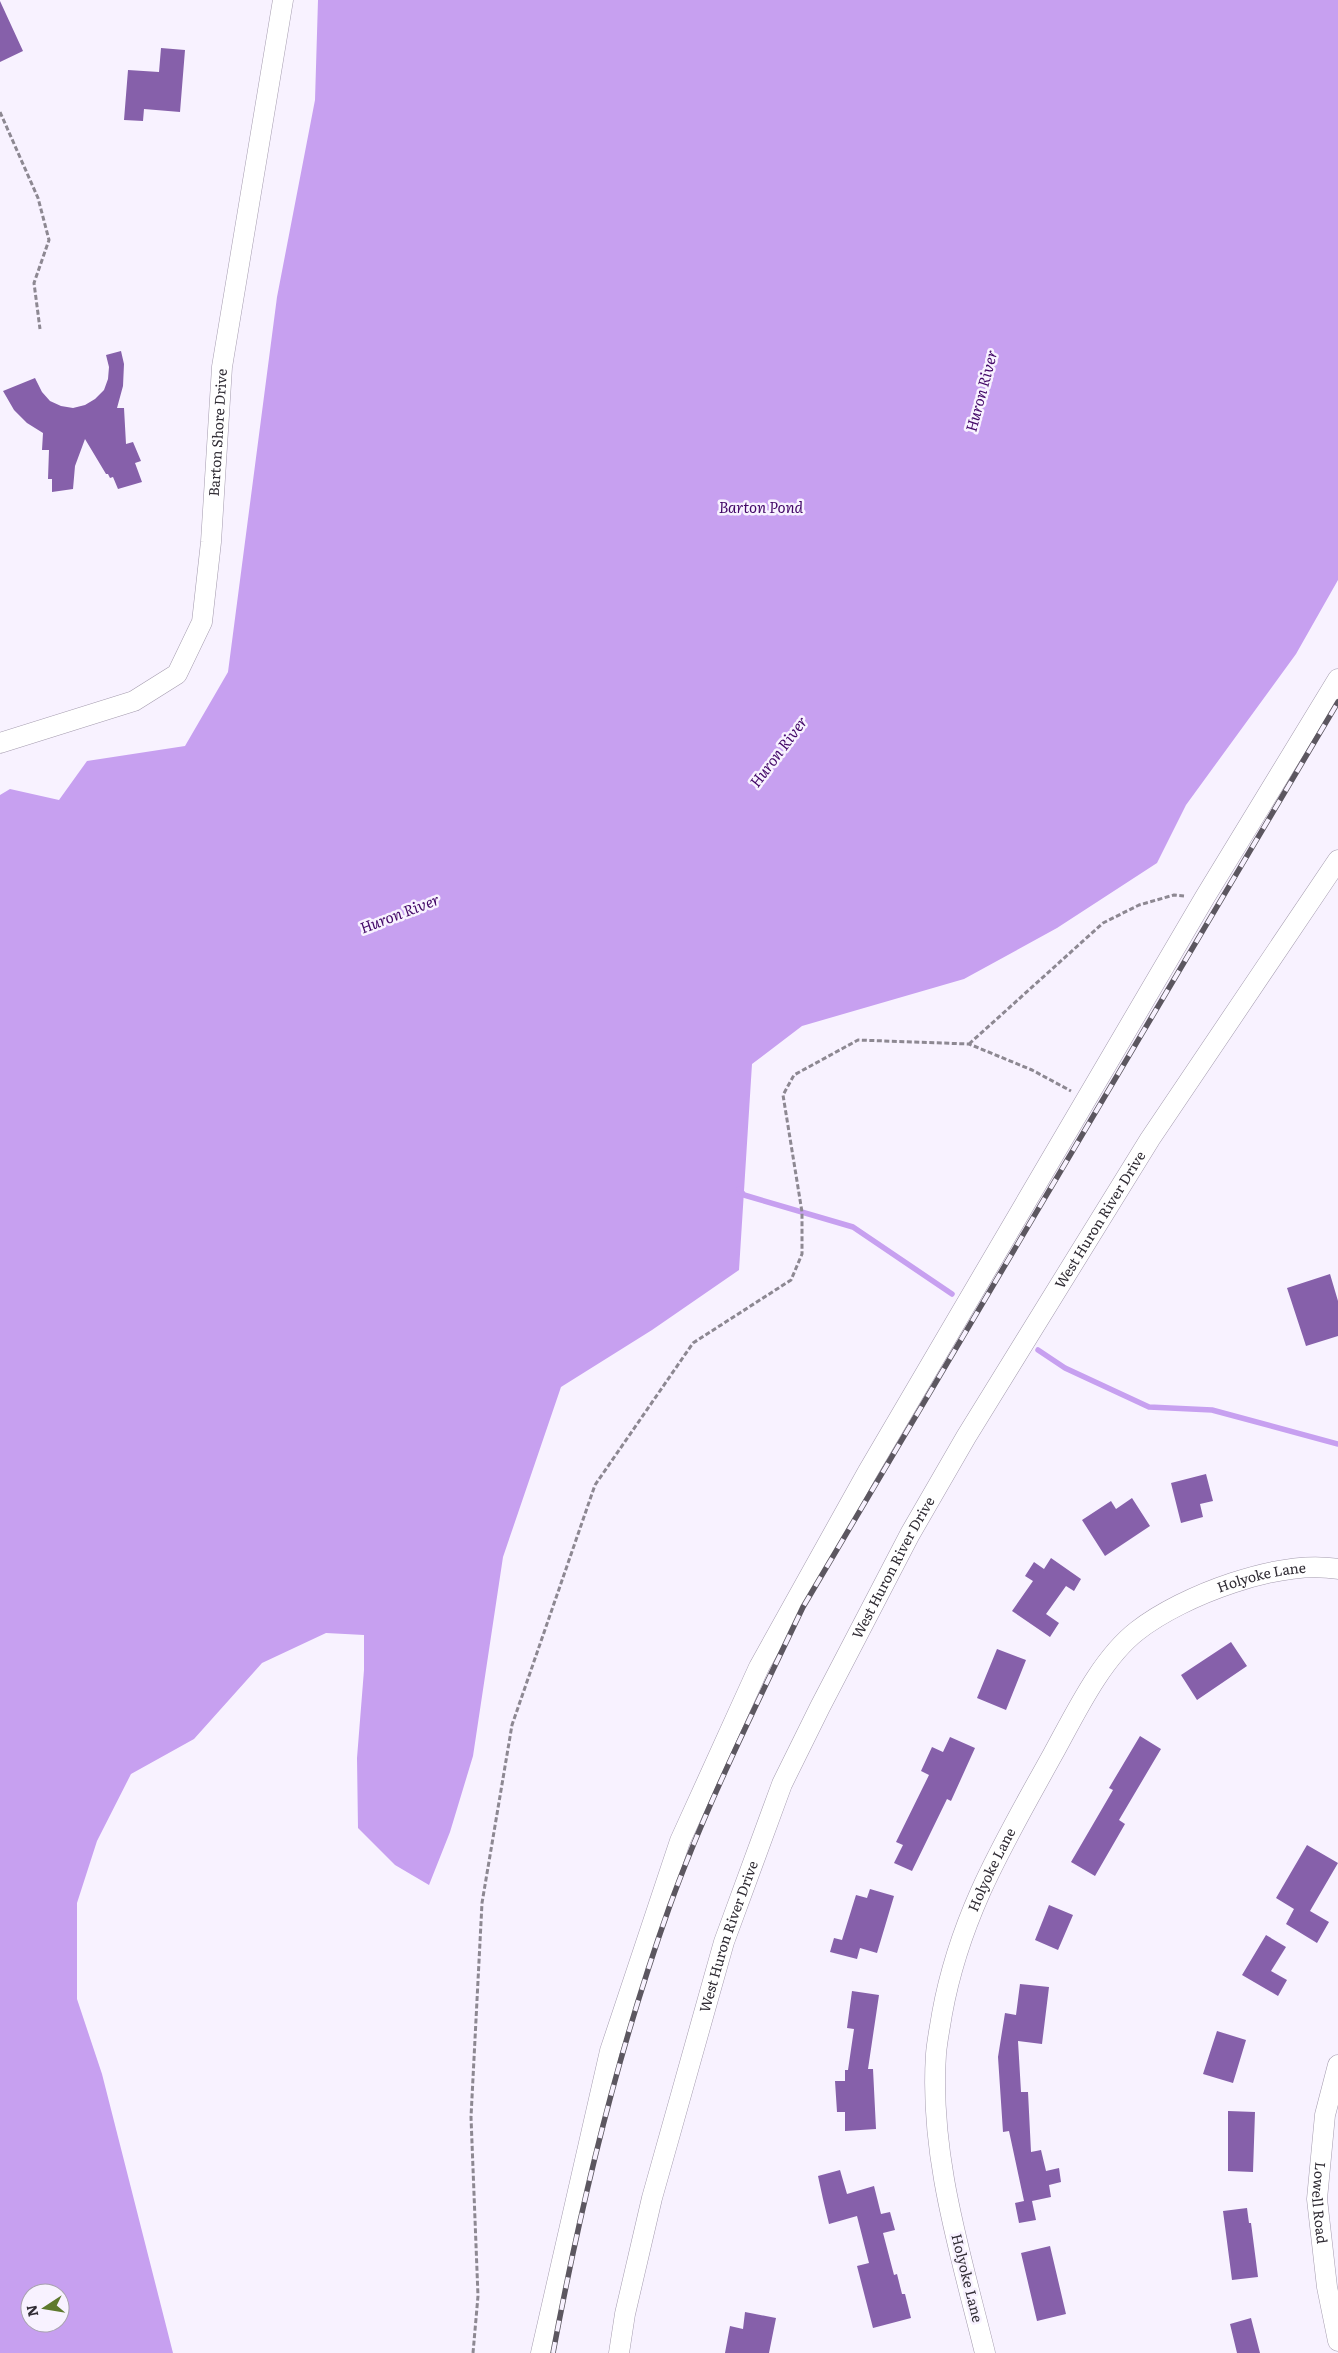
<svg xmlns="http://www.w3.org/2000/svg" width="1338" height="2353" font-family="Literata,serif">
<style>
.water{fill:#c7a0f0;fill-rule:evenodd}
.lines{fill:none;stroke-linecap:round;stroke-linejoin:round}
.stream{stroke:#c7a0f0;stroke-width:5.5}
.building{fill:#8660aa}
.minor-casing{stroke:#a49bae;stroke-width:21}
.path{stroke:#8d8892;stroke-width:3;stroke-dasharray:5 2.5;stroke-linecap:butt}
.minor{stroke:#fff;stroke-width:20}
.rail-casing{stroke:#5c5760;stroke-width:5.5}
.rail{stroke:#f8f2ff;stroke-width:4;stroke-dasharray:11;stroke-linecap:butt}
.labels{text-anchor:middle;stroke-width:5;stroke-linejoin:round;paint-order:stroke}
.street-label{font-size:14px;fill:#302c34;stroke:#f8f2ff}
.water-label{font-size:15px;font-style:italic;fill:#420767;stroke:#f8f2ff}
</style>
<rect width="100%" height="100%" fill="#f8f2ff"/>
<path class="water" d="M 318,0 L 1338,0 L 1338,580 L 1296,654 L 1186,805 L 1157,863 L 1057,928 L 964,979 L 802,1026 L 752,1064 L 739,1270 L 652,1330 L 561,1387 L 503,1557 L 473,1756 L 450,1832 L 429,1885 L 395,1865 L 358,1828 L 357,1758 L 364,1670 L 364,1635 L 326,1633 L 262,1663 L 194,1739 L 131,1774 L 97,1841 L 77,1903 L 77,1999 L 102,2074 L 173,2353 L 0,2353 L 0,795 L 10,789 L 59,800 L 87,761 L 185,746 L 228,672 L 277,297 L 315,100 ZM 30,2293 L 60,2293 L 60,2323 L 30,2323 Z"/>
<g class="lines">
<path class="stream" d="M 739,1189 L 744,1195 L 853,1227 L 952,1294
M 1038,1350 L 1065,1368 L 1149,1407 L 1212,1410 L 1338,1444"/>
</g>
<path class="building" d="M 0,1 L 23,51 L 0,62 Z
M 161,48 L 185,50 L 180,112 L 144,109 L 143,121 L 124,120 L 128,70 L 159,72 Z
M 121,351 L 124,364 L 123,386 L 117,408 L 124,408 L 126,444 L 133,442 L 141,461 L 135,463 L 142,482 L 118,489 L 113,477 L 110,478 L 108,474 L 106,474 L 85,439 L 75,466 L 73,489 L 52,492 L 52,479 L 48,479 L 49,450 L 42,450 L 43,433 L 27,423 L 14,410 L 3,391 L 35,378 L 42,392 L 50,401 L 61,406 L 73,408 L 85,405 L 95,399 L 104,390 L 108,379 L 109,367 L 106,355 Z
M 1330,1274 L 1338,1301 L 1338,1336 L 1306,1346 L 1287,1288 Z
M 1206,1474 L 1213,1501 L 1200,1504 L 1203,1517 L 1181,1523 L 1171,1483 Z
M 1132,1498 L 1150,1526 L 1105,1556 L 1082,1520 L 1111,1501 L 1116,1509 Z
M 1051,1558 L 1081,1579 L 1074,1591 L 1066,1586 L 1046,1614 L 1059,1623 L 1050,1637 L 1012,1611 L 1033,1581 L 1025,1576 L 1034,1562 L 1044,1569 Z
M 1231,1642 L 1247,1666 L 1197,1700 L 1181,1675 Z
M 997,1649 L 1026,1660 L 1006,1710 L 977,1698 Z
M 1140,1736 L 1161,1749 L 1119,1820 L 1125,1824 L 1095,1876 L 1071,1862 L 1113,1790 L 1109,1788 Z
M 950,1737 L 975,1748 L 951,1801 L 947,1799 L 912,1871 L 894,1863 L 903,1845 L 896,1842 L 929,1775 L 921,1771 L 932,1747 L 943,1752 Z
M 1307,1845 L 1338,1863 L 1310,1911 L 1329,1922 L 1317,1943 L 1286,1924 L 1294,1909 L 1276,1898 Z
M 870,1889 L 894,1896 L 877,1953 L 860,1948 L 857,1959 L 830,1952 L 834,1938 L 842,1940 L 856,1895 L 867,1898 Z
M 1049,1905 L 1073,1915 L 1058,1950 L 1035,1940 Z
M 1266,1935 L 1286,1947 L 1271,1971 L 1287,1980 L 1278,1996 L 1242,1975 Z
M 1020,1984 L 1049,1987 L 1042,2044 L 1018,2041 L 1021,2092 L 1028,2092 L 1031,2152 L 1041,2150 L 1046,2171 L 1059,2168 L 1061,2182 L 1049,2185 L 1051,2197 L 1032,2201 L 1036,2220 L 1019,2223 L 1015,2203 L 1024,2201 L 1009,2131 L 1003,2132 L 998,2057 L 1005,2013 L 1016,2015 Z
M 852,1991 L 879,1995 L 868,2069 L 873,2069 L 876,2129 L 845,2131 L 845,2112 L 837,2112 L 835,2081 L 845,2081 L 845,2070 L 848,2070 L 854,2029 L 847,2028 Z
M 1217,2031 L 1246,2040 L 1233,2083 L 1203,2074 Z
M 1228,2111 L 1255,2112 L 1253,2172 L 1228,2171 Z
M 840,2170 L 847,2194 L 874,2186 L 881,2214 L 890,2212 L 895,2230 L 883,2233 L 894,2275 L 897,2274 L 902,2294 L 905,2294 L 911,2318 L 873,2328 L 857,2266 L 869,2263 L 857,2216 L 829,2224 L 823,2199 L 818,2176 Z
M 1247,2208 L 1249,2223 L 1251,2223 L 1258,2277 L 1232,2280 L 1223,2211 Z
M 1050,2246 L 1066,2314 L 1037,2321 L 1021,2253 Z
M 745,2312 L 776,2318 L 769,2353 L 725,2353 L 730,2326 L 743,2329 Z
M 1251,2318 L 1260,2353 L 1237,2353 L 1230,2324 Z"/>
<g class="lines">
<g class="minor-casing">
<g id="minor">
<path id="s1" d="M 0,743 L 134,701 L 177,674 L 202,622 L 211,542 L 222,367 L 283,0"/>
<path id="s2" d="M 1338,2065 L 1325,2115 L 1317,2199 L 1327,2287 L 1338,2341"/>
<path d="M 541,2353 L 610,2051 L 680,1841 L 759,1667 L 867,1473 L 1205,897 L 1338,679"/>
<path id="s3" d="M 619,2353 L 625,2314 L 652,2198 L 724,1942 L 782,1784 L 820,1707 L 910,1534 L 966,1437 L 1150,1139 L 1338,860"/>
<path id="s4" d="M 985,2353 C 961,2255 929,2156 936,2054 C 937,2041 940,2027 942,2014 C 960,1914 1005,1841 1053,1754 C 1075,1714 1101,1659 1137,1631 C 1183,1595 1280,1559 1338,1569"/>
</g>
</g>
<path class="path" d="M 0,112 L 38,198 L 49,240 L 34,283 L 40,329
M 969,1044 L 1103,923 L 1139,905 L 1174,895 L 1184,896
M 473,2353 L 478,2296 L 471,2117 L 482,1903 L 512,1725 L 595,1485 L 693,1343 L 791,1280 L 802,1254 L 802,1212 L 783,1095 L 794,1075 L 858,1040 L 969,1044 L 1032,1070 L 1071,1091"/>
<use href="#minor" class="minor"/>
<g class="rail-casing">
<path id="rail" d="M 553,2353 C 581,2203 618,2051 669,1908 C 706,1805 756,1706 803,1607 L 1338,702"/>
</g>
<use href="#rail" class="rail"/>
</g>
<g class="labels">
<g class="street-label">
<text dy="5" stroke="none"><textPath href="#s1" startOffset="439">Barton Shore Drive</textPath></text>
<text dy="5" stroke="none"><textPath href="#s3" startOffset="1241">West Huron River Drive</textPath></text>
<text dy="5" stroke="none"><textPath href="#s3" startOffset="836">West Huron River Drive</textPath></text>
<text dy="5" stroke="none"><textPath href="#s4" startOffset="916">Holyoke Lane</textPath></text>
<text dy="5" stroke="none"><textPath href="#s4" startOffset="498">Holyoke Lane</textPath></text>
<text dy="5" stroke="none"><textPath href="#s3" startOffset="431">West Huron River Drive</textPath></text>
<text dy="5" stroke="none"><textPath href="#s2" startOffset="140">Lowell Road</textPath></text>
<text transform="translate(967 2278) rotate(76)" y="5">Holyoke Lane</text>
</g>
<g class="water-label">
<text transform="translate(982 391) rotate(-75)" y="5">Huron River</text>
<text x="761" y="513">Barton Pond</text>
<text transform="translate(779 752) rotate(-53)" y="5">Huron River</text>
<text transform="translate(400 914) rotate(-21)" y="5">Huron River</text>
</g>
</g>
<g transform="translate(45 2308) rotate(258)"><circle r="24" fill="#f8f2ff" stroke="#a8a3ae"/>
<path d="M0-4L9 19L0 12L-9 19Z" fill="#5e792d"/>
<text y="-8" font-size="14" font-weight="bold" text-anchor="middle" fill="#302c34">N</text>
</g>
</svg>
